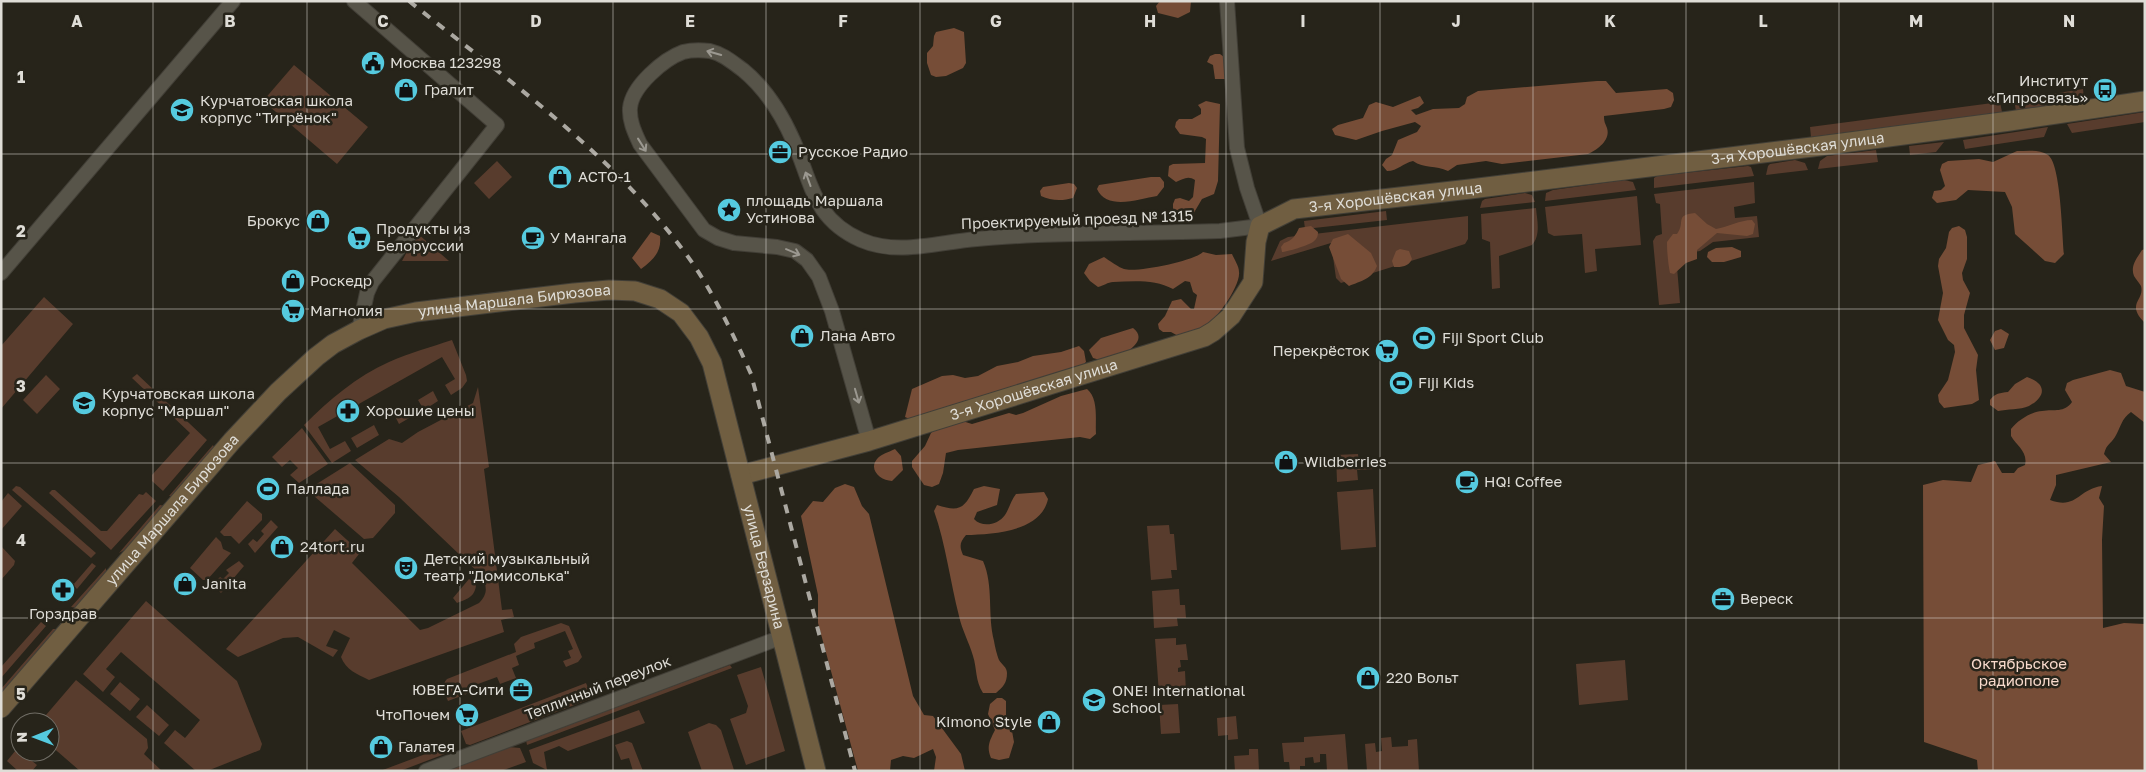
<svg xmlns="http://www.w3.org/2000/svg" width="2146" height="772" font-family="'Golos Text',sans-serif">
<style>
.green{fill:#583c2d}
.forest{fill:#764d37}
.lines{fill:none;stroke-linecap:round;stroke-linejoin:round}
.street-casing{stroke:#423f37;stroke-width:16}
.secondary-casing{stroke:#423f37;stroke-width:21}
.street{stroke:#575449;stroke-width:14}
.secondary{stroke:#705e41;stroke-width:19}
.rail{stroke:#aba8a1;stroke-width:4;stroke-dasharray:9 9;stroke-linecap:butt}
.oneway{stroke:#9b9890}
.grid{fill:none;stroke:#dfddd7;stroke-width:1;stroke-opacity:0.55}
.labels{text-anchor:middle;stroke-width:5;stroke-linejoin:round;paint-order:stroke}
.poi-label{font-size:15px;fill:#dfddd7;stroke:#27241a;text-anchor:start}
.street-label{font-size:15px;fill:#dfddd7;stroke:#27241a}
.park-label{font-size:15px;fill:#f8dacc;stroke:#27241a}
.grid-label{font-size:16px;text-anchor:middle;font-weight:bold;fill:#dfddd7;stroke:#27241a;stroke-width:5;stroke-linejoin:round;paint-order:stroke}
</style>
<rect width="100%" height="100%" fill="#27241a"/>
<path class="green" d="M 294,65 L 368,127 L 337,164 L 263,101 Z
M 2083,89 L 2084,100 L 2016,111 L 2014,100 Z
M 2000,102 L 2002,112 L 1811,137 L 1810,127 Z
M 2145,112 L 2145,122 L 2072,133 L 2067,124 Z
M 2048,127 L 2044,137 L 1965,149 L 1963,140 Z
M 1944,142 L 1936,152 L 1910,155 L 1909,146 Z
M 1876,150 L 1878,162 L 1818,169 L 1820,161 L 1827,156 Z
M 1795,160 L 1805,163 L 1808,170 L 1766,175 L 1768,166 L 1770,164 Z
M 497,161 L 512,177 L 489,199 L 474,183 Z
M 1748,166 L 1751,167 L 1754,176 L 1654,188 L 1654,178 L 1657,176 Z
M 1624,180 L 1633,182 L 1636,190 L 1545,201 L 1546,193 L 1553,190 Z
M 1754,182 L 1755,203 L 1734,207 L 1735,218 L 1757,216 L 1759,237 L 1713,242 L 1700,251 L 1676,255 L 1680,303 L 1659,305 L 1653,241 L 1656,236 L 1662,234 L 1660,204 L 1656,203 L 1654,194 Z
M 1525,193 L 1532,195 L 1535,202 L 1480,208 L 1482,201 L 1485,199 Z
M 1637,196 L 1641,245 L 1595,249 L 1597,271 L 1585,273 L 1582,234 L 1554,236 L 1548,233 L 1545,207 Z
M 1536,208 C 1537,220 1541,235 1532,245 L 1499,256 L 1500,288 L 1492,289 L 1490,242 L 1482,239 L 1481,214 Z
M 1386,211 L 1387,220 L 1305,229 L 1304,221 Z
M 1468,216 L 1468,239 L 1465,244 L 1341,283 L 1336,278 L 1331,243 L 1271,261 L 1280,241 L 1288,237 Z
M 417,233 L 449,261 L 402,261 Z
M 44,297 L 73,324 L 1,409 L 1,346 Z
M 452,340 L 466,375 L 467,381 L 462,388 L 451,395 L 445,385 L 455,379 L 442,357 L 318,427 L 330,449 L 345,441 L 351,451 L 332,463 L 304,425 C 329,400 357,376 389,362 C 409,353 431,347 452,340 Z
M 137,374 L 207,440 L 163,491 L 152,481 L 152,475 L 190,433 L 132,378 Z
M 46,375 L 60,389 L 37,414 L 23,400 Z
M 478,387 L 489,467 L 484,469 L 502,610 L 512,609 L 514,617 L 501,620 L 504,632 L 369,680 C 357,674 346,670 341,657 L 350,638 L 334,630 L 326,646 L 338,650 L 333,657 L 298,637 L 283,638 L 238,657 L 226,649 L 335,529 L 358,550 L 359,554 L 352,563 L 420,630 L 428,628 L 479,603 C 488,594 487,587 482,576 L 399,497 L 355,460 L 389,439 L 402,443 L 418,432 L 473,403 Z
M 433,391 L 438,401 L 424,410 L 418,400 Z
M 406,407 L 411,417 L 399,424 L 394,414 Z
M 374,425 L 379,435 L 357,448 L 351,438 Z
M 302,428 L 328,464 L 299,483 L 290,475 L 298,468 L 290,460 L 282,467 L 272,457 Z
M 213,445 L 215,449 L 174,496 L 169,496 Z
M 1358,454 L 1359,464 L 1373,463 L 1374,469 L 1357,470 L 1358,480 L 1337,482 L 1336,455 Z
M 350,463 L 395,505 L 395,513 L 373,538 L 364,539 L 307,490 Z
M 16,486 L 20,487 L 96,553 L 91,558 L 12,490 Z
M 1373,489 L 1376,547 L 1341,550 L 1337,492 Z
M 52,490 L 55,490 L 101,531 L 107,531 L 139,494 L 143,495 L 146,492 L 156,501 L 111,550 L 49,493 Z
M 8,493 L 22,506 L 1,530 L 1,502 Z
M 247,501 L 262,514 L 262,520 L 239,544 L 231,536 L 224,536 L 220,532 Z
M 160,505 L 166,506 L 130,547 L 119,553 Z
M 271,520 L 278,527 L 255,553 L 248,544 L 253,539 L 257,542 L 264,534 L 261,531 Z
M 1169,525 L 1170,534 L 1174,534 L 1177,570 L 1171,570 L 1172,578 L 1151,580 L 1147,526 Z
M 216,537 L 221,542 L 223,549 L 231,553 L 207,580 L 203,580 L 190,568 Z
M 1,546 L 15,561 L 14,565 L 1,580 Z
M 239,561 L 244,566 L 221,593 L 213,585 L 220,577 L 223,579 L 229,573 L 226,570 Z
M 92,563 L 96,566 L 77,589 L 73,585 Z
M 106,568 L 106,574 L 77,608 L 71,607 Z
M 469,579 L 476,585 C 475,597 467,599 457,603 L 453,598 Z
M 1179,589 L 1180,605 L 1185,605 L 1186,618 L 1177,618 L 1178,626 L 1154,628 L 1152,591 Z
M 146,601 L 237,681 L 262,744 L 260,750 L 207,771 L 196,771 L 164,743 L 175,730 L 185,738 L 200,720 L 121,652 L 106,669 L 115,677 L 103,692 L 83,674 Z
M 41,622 L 46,626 L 1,678 L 1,667 Z
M 561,623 L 569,626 L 582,657 L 578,662 L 566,667 L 563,661 L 571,658 L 568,651 L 573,649 L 565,631 L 534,643 L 535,648 L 516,656 L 519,665 L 512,668 L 516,678 L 500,684 L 497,677 L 467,688 L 469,693 L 448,701 C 445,693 440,686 447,679 L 516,652 L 514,644 L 521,637 Z
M 53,629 L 58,629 L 1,695 L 1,689 Z
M 1176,638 L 1176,645 L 1186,644 L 1188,660 L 1180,660 L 1181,667 L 1178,668 L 1178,672 L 1185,671 L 1186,692 L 1159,694 L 1155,639 Z
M 1625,660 L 1628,700 L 1579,705 L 1576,664 Z
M 730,665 L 732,668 L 527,745 L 526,740 Z
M 761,667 L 785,751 L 746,765 L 730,719 L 746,713 L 748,706 L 737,675 Z
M 76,680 L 147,739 L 148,748 L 144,754 L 162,771 L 80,771 L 50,745 L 50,722 L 40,722 Z
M 120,682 L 140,699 L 130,711 L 110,694 Z
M 586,683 L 592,697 L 590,699 L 470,745 L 466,744 L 461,731 Z
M 1178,704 L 1180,733 L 1161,734 L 1159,705 Z
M 147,705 L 169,725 L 159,736 L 136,717 Z
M 639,710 L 645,723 L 568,751 L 559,746 L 544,752 L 547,770 L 533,763 L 529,750 Z
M 1236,716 L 1238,739 L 1228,740 L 1228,735 L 1218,736 L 1217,718 Z
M 709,723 L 716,725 L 721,730 L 734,770 L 702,771 L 688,732 Z
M 1345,734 L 1348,771 L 1327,771 L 1326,754 L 1320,754 L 1320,762 L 1314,763 L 1313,757 L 1305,758 L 1305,766 L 1300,766 L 1300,771 L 1290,771 L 1289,762 L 1284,762 L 1282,743 L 1304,742 L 1304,737 Z
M 1391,737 L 1392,747 L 1408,746 L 1408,740 L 1417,739 L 1419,771 L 1367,771 L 1365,744 L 1375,743 L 1376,752 L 1382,751 L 1381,738 Z
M 627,741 L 632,743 L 643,771 L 633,771 L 629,758 L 621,760 L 615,745 Z
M 455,743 L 454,749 L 450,752 L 400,771 L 380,771 Z
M 20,745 L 20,752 L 29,752 L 26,756 L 37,765 L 32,771 L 18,771 L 7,761 Z
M 509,747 L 520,748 L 526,762 L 501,771 L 447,771 Z
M 1249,749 L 1258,749 L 1259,771 L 1235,771 L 1234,756 L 1249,755 Z"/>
<path class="forest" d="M 1160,1 L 1191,1 L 1190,12 L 1178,18 L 1158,13 L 1156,6 Z
M 954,28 L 964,32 L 966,63 L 963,68 L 946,76 L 936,77 L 931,75 L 927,63 L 927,53 L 933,46 L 934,36 L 936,32 Z
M 1215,54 L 1220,54 L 1224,57 L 1225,79 L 1215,79 L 1213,65 L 1207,62 L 1210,56 Z
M 1597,81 L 1606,81 L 1616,93 L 1667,89 L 1673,93 L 1674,100 L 1671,107 L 1664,109 L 1604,116 C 1604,122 1605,123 1607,128 C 1611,140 1597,150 1588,154 L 1502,164 L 1486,161 L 1457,165 L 1448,171 C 1436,165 1424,169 1413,161 C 1403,163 1398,171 1387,171 L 1382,165 L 1386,159 L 1392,155 L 1398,140 L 1417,132 L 1421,126 L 1415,122 L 1382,131 L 1356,140 L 1335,135 L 1332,129 L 1338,125 L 1363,118 L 1369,105 L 1376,102 L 1393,107 L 1420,96 L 1424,103 L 1418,108 L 1411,110 L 1416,115 L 1433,109 L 1459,108 L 1465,104 L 1467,97 L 1478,91 Z
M 1206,101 L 1220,104 L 1218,181 L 1214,194 L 1202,199 L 1192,216 L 1182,218 L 1173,213 L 1173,204 L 1175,199 L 1180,198 L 1189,201 L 1193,197 L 1195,180 C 1188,175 1183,179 1176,182 L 1168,176 L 1169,166 L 1173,164 L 1205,163 L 1206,139 L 1202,137 L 1180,134 L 1175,127 L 1176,122 L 1179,119 L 1192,119 L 1201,114 L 1201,109 L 1198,105 Z
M 2017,151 C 2027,151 2039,149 2048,155 C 2061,164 2062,235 2064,254 L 2055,263 L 2045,261 L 2015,234 L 2012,207 L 2005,192 L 1968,190 L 1956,200 L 1937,203 L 1932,198 L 1934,191 L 1941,190 L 1945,186 L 1940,170 L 1942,164 L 1948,161 L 1979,159 L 1993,162 Z
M 1151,177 L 1160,177 L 1164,182 L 1164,187 L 1157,196 C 1139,199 1107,211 1097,189 L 1099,185 Z
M 1069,183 L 1074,184 L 1077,188 L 1073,198 C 1063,201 1051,201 1041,196 L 1040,191 L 1043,187 Z
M 1695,213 L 1707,224 L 1716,229 C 1728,227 1740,220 1752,220 L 1755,224 L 1753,234 L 1747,236 L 1717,233 L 1697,250 L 1697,259 L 1686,263 L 1674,274 L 1670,273 C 1668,263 1667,251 1667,242 L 1673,234 L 1677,234 C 1686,222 1674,215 1695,213 Z
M 1311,226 L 1318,232 C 1318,236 1317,239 1313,242 C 1309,245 1287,252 1282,252 L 1281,247 L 1284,243 C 1292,241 1296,235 1299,228 Z
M 1959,226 L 1965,230 L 1967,237 L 1967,259 L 1962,273 L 1963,280 L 1970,293 L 1964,315 L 1964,328 L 1978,355 L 1976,370 L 1979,400 L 1972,404 L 1944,408 L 1939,402 L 1938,395 L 1948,380 L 1955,352 L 1954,345 L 1948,340 L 1938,320 L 1943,293 L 1938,266 L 1939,259 L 1946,248 L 1949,232 L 1952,228 Z
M 651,232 L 660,236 C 662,252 653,260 641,269 L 632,258 Z
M 1348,234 L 1371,253 L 1377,266 C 1372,279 1361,281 1349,286 L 1341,279 L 1329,247 L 1333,239 Z
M 1732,247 L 1741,251 L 1741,257 L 1724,262 L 1712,262 L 1707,257 L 1708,252 L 1716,248 Z
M 1400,249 L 1409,251 L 1412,259 C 1408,267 1402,267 1394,267 L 1392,261 L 1396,251 Z
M 2145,249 L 2145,323 C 2125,303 2145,301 2141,286 C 2139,283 2136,279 2134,276 C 2130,266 2137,258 2142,250 Z
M 1203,252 L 1216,255 L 1232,254 C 1234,259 1239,266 1239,272 C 1241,286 1214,324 1201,329 C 1194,332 1188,335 1180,337 L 1171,332 L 1163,332 L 1159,329 L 1158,324 L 1165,316 L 1172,301 L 1181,299 L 1191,309 L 1194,309 L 1197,295 L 1193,292 L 1190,282 L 1185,281 L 1173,289 C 1155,279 1133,281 1113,282 C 1108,282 1103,286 1098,287 L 1090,281 L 1084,273 L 1089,264 L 1104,257 C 1108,260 1120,268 1124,269 C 1136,273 1194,261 1203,252 Z
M 1133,328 C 1152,342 1117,359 1105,360 C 1101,360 1096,359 1093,358 L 1089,350 L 1101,338 Z
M 2001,329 L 2009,334 L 2004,348 L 1995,350 L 1990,340 L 1995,331 Z
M 1079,346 L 1084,351 L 1086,362 L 1080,367 L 912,420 L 905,417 L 912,389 L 942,376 L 953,375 L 965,378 L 978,376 L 997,366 L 1018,362 L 1033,356 L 1061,352 Z
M 2110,370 L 2121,373 L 2126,386 L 2145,392 L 2145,423 L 2131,412 C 2121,419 2121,427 2115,437 C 2110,445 2107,443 2104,454 L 2111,462 L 2056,475 L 2056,485 L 2050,500 C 2077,510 2078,489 2102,486 L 2099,498 L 2104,506 L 2102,540 L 2103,628 L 2124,623 L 2145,624 L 2145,771 L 1978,771 L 1977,760 L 1924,742 L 1923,485 L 1943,480 L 1971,482 L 1978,465 L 1995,461 L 2002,473 L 2014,473 L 2018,468 L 2025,465 C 2028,452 2017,446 2011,436 L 2011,429 C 2018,420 2031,412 2042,411 C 2055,409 2064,413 2072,402 L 2065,390 L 2067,383 L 2073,380 Z
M 2027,377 C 2046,383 2047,396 2029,406 C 2020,410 2007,409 1998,411 L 1990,405 L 1990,400 C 1995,393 2000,393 2008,392 L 2015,384 Z
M 1087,389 C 1099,399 1095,420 1096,434 L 1090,439 L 1080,437 L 958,450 L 946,453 L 943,473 L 939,484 L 932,487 L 924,485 L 912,467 L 912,461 L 925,446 L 931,433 L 936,429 L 959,420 L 972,424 L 1009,413 L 1016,415 L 1023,413 L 1061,396 Z
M 895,449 L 901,456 L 903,470 L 892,481 C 881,481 868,470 877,459 C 881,454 889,452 895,449 Z
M 845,484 L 854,487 L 862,506 L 869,514 L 913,696 L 924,715 L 933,716 L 961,754 L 965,771 L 934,771 L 936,757 L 933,749 L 914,758 L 903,756 L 891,760 L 890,771 L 858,771 L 818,623 L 818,595 L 801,516 L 813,501 L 823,502 L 835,488 Z
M 984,486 L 1000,489 L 997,505 L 977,512 L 974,519 C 982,528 998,525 1005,515 C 1009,509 1011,500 1016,494 L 1044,492 L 1048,499 C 1041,532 993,534 966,535 C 960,542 959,546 963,555 L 983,561 C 994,586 987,615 994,641 C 995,647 997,655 999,660 C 1002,665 1007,667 1007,673 C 1007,683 1003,687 996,693 L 983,693 C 975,681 977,668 973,656 C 969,642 962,630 959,616 C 950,581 946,545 934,511 L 937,505 C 959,512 964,509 974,489 Z
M 997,698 L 1002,698 L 1006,701 L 1006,723 L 1012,731 L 1014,742 L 1009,758 L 999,760 L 991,758 C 986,747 990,740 995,730 L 988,714 L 990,704 Z"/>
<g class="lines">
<g class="street-casing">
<path id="street" d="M 354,1 L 497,125 L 372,282 L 367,293 L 359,330
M 1,273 L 233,1
M 869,441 L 832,311 L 819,277 L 807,260 L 795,251 L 777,247 L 734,243 L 718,238 L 704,230 L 640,144 C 635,133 629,121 630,108 C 632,86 664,59 683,52 C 691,50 701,50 710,51 C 723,54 732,62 743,70 C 765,88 781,113 793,140 C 812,182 812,218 861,240 C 898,256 939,242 977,239 C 997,237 1017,236 1038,235 C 1098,233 1159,233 1220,231 L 1260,226 L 1247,188 L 1237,148 L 1227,1
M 426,771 L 782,637"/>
</g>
<g class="secondary-casing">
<g id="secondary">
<path id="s1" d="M 741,475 L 869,441 L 1204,337 L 1214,331 L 1231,316 L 1253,282 L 1256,242 L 1260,226 L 1294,209 L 1470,189 L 1812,147 L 2010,121 L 2145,101"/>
<path id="s2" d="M 1,708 L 232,441 L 278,392 L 316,357 L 333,344 L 359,330 L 384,319 L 416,312 L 574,293 L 609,290 L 635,291 L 660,299 L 681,313 L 699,337 L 712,363 L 816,771"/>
</g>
</g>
<use href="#street" class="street"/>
<use href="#secondary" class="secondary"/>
<path class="rail" d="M 409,1 C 506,79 612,153 686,254 C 713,291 732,332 751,374 L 855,771"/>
</g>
<defs><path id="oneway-shaft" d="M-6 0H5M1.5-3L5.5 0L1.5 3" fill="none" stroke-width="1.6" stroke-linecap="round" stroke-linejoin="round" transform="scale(1.25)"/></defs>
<g class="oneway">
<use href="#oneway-shaft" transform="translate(714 53) rotate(-164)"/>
<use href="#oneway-shaft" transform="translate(642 145) rotate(58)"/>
<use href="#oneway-shaft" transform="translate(808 179) rotate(-110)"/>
<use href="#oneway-shaft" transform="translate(793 252) rotate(23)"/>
<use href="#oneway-shaft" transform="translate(857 396) rotate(74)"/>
</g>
<path class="grid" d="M 153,1 L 153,771M 307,1 L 307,771M 460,1 L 460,771M 613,1 L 613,771M 766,1 L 766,771M 920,1 L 920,771M 1073,1 L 1073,771M 1226,1 L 1226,771M 1380,1 L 1380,771M 1533,1 L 1533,771M 1686,1 L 1686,771M 1839,1 L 1839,771M 1993,1 L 1993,771M 1,154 L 2145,154M 1,309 L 2145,309M 1,463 L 2145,463M 1,618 L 2145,618"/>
<defs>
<g id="civic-disc" transform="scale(1.25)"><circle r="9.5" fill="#55cadf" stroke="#27241a"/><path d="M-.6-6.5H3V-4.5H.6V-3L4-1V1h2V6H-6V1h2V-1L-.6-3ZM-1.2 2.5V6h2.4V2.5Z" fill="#111"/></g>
<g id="shop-disc" transform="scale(1.25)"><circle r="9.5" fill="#55cadf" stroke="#27241a"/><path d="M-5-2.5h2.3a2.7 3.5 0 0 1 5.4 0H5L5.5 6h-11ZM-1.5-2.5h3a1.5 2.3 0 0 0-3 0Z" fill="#111"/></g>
<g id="bus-disc" transform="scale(1.25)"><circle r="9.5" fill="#55cadf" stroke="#27241a"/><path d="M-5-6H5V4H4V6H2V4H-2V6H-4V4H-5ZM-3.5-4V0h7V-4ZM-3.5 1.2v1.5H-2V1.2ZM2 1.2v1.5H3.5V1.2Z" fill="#111"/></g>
<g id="school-disc" transform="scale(1.25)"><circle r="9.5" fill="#55cadf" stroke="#27241a"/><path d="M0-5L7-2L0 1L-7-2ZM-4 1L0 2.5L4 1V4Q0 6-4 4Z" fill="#111"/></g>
<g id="office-disc" transform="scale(1.25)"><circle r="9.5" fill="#55cadf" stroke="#27241a"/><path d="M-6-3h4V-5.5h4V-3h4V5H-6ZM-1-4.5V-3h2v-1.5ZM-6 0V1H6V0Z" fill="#111"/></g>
<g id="sight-disc" transform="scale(1.25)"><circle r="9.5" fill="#55cadf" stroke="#27241a"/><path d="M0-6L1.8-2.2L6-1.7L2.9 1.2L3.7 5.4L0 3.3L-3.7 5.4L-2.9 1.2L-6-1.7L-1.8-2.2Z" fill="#111"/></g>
<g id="supermarket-disc" transform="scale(1.25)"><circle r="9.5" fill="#55cadf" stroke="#27241a"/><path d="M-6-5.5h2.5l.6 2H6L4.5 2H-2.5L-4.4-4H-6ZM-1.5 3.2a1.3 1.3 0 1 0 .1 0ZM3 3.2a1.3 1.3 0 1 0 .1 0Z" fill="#111"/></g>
<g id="cafe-disc" transform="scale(1.25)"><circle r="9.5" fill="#55cadf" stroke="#27241a"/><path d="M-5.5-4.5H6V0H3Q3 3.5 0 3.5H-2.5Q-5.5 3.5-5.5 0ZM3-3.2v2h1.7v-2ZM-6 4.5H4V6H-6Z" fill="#111"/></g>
<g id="stadium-disc" transform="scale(1.25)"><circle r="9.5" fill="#55cadf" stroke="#27241a"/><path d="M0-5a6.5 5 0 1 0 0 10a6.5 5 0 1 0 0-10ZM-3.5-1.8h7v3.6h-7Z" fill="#111"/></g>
<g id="pharmacy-disc" transform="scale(1.25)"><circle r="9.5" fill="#55cadf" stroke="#27241a"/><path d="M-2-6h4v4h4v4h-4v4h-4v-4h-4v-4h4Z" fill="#111"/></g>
<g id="theatre-disc" transform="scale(1.25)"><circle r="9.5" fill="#55cadf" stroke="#27241a"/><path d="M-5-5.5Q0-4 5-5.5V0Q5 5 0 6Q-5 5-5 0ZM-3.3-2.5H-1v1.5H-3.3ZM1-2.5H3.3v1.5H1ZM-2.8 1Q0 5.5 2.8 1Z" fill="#111"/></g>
</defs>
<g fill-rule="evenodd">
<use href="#civic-disc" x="373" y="63"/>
<use href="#shop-disc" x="406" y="90"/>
<use href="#bus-disc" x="2105" y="90"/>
<use href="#school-disc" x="182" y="110"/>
<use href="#office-disc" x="780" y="152"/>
<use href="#shop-disc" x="560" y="177"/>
<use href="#sight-disc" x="729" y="210"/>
<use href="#shop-disc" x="318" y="221"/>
<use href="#supermarket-disc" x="359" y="238"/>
<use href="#cafe-disc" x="533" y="238"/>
<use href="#shop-disc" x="293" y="281"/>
<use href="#supermarket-disc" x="293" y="311"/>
<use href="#shop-disc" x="802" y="336"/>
<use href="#stadium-disc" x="1424" y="338"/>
<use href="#supermarket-disc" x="1387" y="351"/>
<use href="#stadium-disc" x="1401" y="383"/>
<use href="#school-disc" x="84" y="403"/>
<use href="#pharmacy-disc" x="348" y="411"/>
<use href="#shop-disc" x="1286" y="462"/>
<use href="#cafe-disc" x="1467" y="482"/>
<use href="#stadium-disc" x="268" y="489"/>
<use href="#shop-disc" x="282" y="547"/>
<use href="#theatre-disc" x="406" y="568"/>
<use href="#shop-disc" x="185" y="584"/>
<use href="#pharmacy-disc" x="63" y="590"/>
<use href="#office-disc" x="1723" y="599"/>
<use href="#shop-disc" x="1368" y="678"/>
<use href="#office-disc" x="521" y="690"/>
<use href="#school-disc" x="1094" y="700"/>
<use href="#supermarket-disc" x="467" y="715"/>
<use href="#shop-disc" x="1049" y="722"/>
<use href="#shop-disc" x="381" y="747"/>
</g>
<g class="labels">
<g class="poi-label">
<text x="390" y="68">Москва 123298</text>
<text x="2088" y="86" text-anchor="end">Институт<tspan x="2088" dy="17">«Гипросвязь»</tspan></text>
<text x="424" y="95">Гралит</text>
<text x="200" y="106">Курчатовская школа<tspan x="200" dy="17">корпус "Тигрёнок"</tspan></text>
<text x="798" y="157">Русское Радио</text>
<text x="578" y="182">АСТО-1</text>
<text x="746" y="206">площадь Маршала<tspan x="746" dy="17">Устинова</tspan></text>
<text x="300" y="226" text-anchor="end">Брокус</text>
<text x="376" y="234">Продукты из<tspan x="376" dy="17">Белоруссии</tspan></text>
<text x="550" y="243">У Мангала</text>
<text x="310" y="286">Роскедр</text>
<text x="310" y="316">Магнолия</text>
<text x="820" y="341">Лана Авто</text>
<text x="1442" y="343">Fiji Sport Club</text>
<text x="1370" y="356" text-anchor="end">Перекрёсток</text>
<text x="1418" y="388">Fiji Kids</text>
<text x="102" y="399">Курчатовская школа<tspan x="102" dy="17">корпус "Маршал"</tspan></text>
<text x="366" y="416">Хорошие цены</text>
<text x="1304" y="467">Wildberries</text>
<text x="1484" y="487">HQ! Coffee</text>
<text x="286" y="494">Паллада</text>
<text x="300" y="552">24tort.ru</text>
<text x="424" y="564">Детский музыкальный<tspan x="424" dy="17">театр "Домисолька"</tspan></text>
<text x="202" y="589">Janita</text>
<text x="1740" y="604">Вереск</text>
<text x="63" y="619" text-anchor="middle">Горздрав</text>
<text x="1386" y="683">220 Вольт</text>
<text x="504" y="695" text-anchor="end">ЮВЕГА-Сити</text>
<text x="1112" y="696">ONE! International<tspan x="1112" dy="17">School</tspan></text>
<text x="450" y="720" text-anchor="end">ЧтоПочем</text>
<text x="1032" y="727" text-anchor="end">Kimono Style</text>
<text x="398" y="752">Галатея</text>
</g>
<g class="street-label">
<text dy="5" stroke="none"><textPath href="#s1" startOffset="1160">3-я Хорошёвская улица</textPath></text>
<text dy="5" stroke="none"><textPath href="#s1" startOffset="755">3-я Хорошёвская улица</textPath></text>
<text transform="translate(1077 220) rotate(-2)" y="5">Проектируемый проезд № 1315</text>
<text dy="5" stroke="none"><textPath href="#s2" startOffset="682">улица Маршала Бирюзова</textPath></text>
<text dy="5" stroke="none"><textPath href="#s1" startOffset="305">3-я Хорошёвская улица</textPath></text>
<text dy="5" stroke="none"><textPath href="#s2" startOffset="262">улица Маршала Бирюзова</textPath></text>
<text dy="5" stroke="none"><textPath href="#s2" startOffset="1124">улица Берзарина</textPath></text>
<text transform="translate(598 688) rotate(-21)" y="5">Тепличный переулок</text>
</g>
<g class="park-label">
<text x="2019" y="669">Октябрьское<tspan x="2019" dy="17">радиополе</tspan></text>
</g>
</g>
<g class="grid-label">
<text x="77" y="27">A</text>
<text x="230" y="27">B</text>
<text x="383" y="27">C</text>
<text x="536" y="27">D</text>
<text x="690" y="27">E</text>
<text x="843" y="27">F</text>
<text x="996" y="27">G</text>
<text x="1150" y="27">H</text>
<text x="1303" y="27">I</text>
<text x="1456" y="27">J</text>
<text x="1610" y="27">K</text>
<text x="1763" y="27">L</text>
<text x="1916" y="27">M</text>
<text x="2069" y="27">N</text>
<text x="21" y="83">1</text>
<text x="21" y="237">2</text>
<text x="21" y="392">3</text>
<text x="21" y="546">4</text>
<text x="21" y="700">5</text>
</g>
<rect width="2146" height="772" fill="none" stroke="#dfddd7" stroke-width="5"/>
<g transform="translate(35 737) rotate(269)"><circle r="24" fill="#27241a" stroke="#716e66"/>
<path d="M0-4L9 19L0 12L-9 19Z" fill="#55cadf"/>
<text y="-8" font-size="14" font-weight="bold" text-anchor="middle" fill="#dfddd7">N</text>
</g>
</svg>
